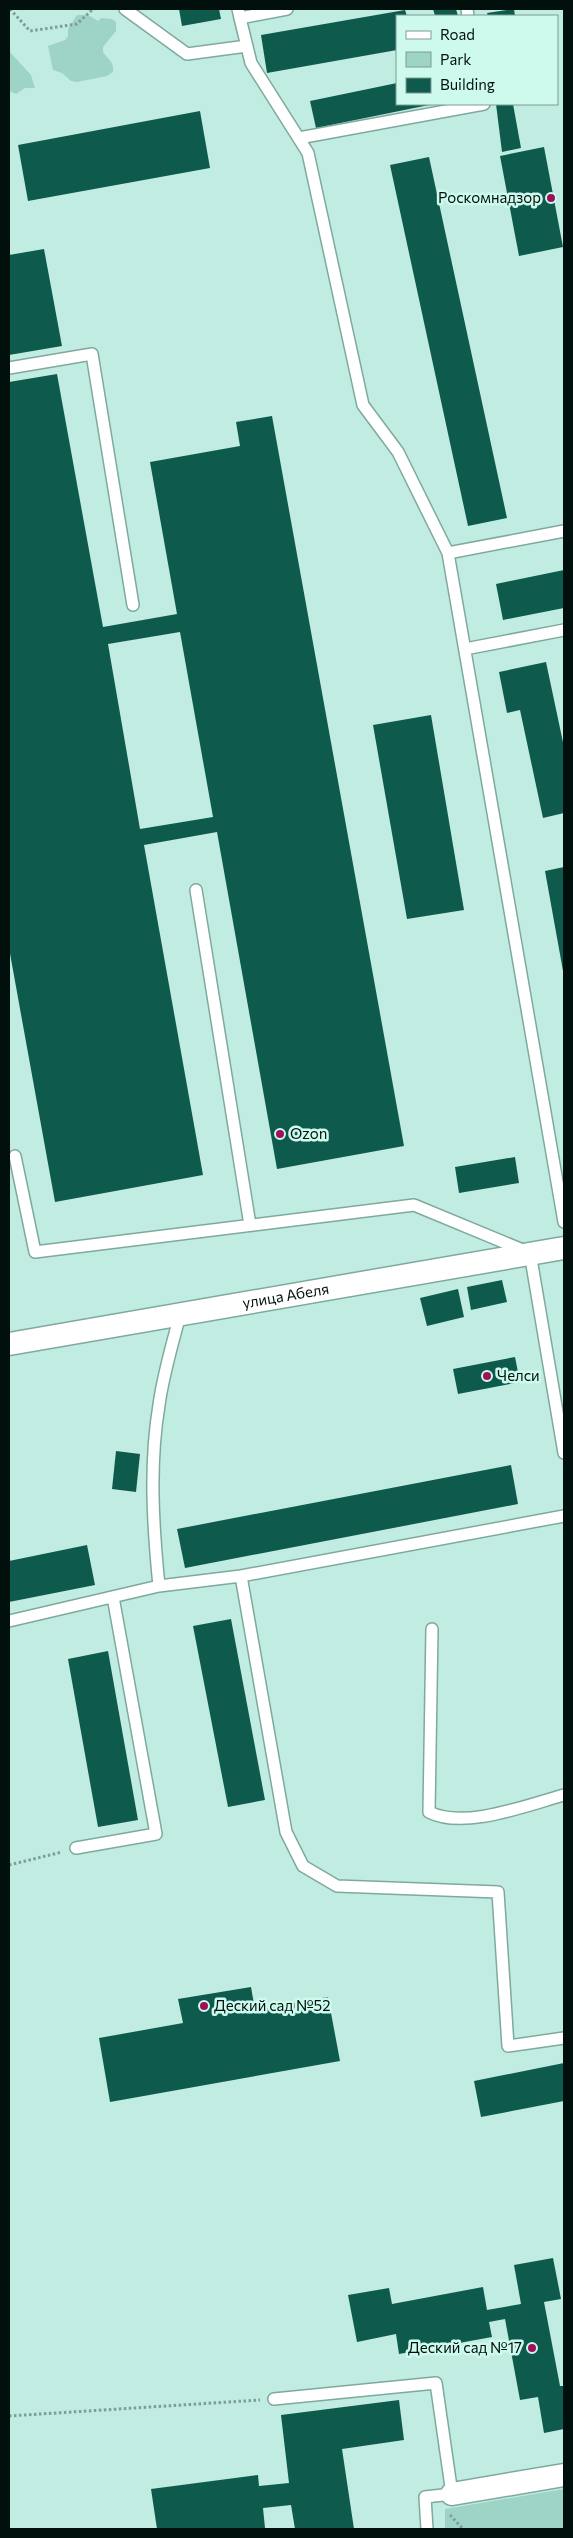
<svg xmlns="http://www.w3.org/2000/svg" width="573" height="2538" font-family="Commissioner,sans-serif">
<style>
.green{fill:#9dd4c6}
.building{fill:#0e5b4e;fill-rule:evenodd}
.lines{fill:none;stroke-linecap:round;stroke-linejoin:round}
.lane-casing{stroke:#7fa99e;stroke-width:14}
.street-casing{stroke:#7fa99e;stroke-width:25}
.path{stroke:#7d9e96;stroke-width:3;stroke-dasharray:2.5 2.5;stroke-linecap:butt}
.lane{stroke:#fff;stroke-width:11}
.street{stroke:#fff;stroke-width:22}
.poi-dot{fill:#9f1059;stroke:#cefaee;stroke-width:2}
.labels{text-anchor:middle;stroke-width:5;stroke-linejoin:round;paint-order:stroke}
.poi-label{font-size:15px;fill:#02100d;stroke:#cefaee;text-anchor:start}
.street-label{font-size:15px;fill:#02100d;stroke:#cefaee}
</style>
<rect width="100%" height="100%" fill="#c1ece1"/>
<path class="green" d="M 77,15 L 88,15 L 98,21 L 101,18 L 112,19 L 116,22 L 116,31 L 103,47 L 103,52 C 109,61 114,61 113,72 L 107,76 L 77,82 L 71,81 L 62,73 L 53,70 L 48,46 L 65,40 L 68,36 L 68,29 Z
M 9,51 L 31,75 L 35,88 L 25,88 L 16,94 L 9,91 Z
M 564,2489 L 564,2529 L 445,2529 L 445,2509 Z"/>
<path class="building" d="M 179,9 L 219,9 L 221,19 L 182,26 Z
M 433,9 L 456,9 L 458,16 L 435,16 Z
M 514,9 L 515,16 L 488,16 L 487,13 Z
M 405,10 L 407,16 L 397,16 L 397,50 L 267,73 L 261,35 Z
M 397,83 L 397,104 L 429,105 L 316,128 L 310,101 Z
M 496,104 L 513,104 L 521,148 L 502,152 Z
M 200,111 L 210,168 L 28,201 L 18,145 Z
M 544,147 L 563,247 L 519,256 L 500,156 Z
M 429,157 L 507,518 L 468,526 L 390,165 Z
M 44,249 L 62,346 L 9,355 L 9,255 Z
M 57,374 L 103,627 L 177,614 L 150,462 L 240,446 L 236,422 L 272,416 L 404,1146 L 277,1169 L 217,832 L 144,845 L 203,1175 L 55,1202 L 9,948 L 9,382 ZM 180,632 L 213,817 L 140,829 L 108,644 Z
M 564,570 L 564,608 L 503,620 L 496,584 Z
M 546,662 L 564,747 L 564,813 L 543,818 L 520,710 L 507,713 L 499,672 Z
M 431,715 L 464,910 L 407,919 L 373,725 Z
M 564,867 L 564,970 L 563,971 L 545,871 Z
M 515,1157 L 519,1183 L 459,1193 L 455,1167 Z
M 502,1280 L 507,1302 L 471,1310 L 467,1287 Z
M 458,1289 L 464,1317 L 427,1326 L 420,1298 Z
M 515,1357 L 520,1382 L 458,1394 L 453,1369 Z
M 116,1451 L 140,1454 L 136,1492 L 112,1489 Z
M 511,1465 L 518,1504 L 185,1568 L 177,1529 Z
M 87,1545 L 95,1585 L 9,1602 L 9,1561 Z
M 231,1619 L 265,1800 L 228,1807 L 193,1626 Z
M 108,1651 L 138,1820 L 98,1827 L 68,1659 Z
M 251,1987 L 255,2010 L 328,1997 L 340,2061 L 110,2102 L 99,2038 L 183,2023 L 178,1999 Z
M 564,2063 L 564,2101 L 481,2117 L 474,2081 Z
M 553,2258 L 561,2299 L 544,2302 L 560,2386 L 564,2386 L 564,2429 L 544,2433 L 538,2397 L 520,2400 L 505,2319 L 489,2322 L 492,2337 L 399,2354 L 396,2334 L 357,2342 L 348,2295 L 389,2288 L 392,2304 L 483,2287 L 487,2310 L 521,2304 L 514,2265 Z
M 399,2400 L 404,2440 L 342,2449 L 354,2529 L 295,2529 L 291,2505 L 263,2508 L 265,2528 L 157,2529 L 151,2489 L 258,2475 L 259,2486 L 289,2483 L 281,2415 Z"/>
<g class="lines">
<g class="lane-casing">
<path id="lane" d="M 125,9 L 187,54 L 247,46
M 238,9 L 240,18 L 287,9
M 467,9 L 468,16
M 240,18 L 251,63 L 308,153 L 363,405 L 398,452 L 448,553 L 564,1222
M 299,138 L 484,104
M 9,368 L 92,354 L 133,605
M 448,553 L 564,531
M 465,649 L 564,630
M 196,890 L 250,1225
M 15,1156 L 35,1252 L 414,1205 L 530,1253 L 564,1453
M 241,1576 L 564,1516
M 159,1586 L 241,1576 L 286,1832 L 303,1866 L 337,1886 L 498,1892 L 508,2046 L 564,2038
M 9,1621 L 159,1586 C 153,1526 149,1465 159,1405 C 163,1375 172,1345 180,1315
M 432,1629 L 429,1812 C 464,1830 527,1805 564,1795
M 76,1848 L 156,1834 L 113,1597
M 274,2399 L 436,2383 L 452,2494 L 425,2497 L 427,2529"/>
</g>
<g class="street-casing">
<g id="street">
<path id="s1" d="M 9,1344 L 564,1248"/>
<path d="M 452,2494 L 564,2475"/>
</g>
</g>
<path class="path" d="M 10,9 L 30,31 L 77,24 L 93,9
M 9,1865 L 62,1852
M 9,2416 L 260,2400
M 450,2515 L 463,2529"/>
<use href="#lane" class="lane"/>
<use href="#street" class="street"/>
</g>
<g class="poi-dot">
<circle cx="551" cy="198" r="5"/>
<circle cx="280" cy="1134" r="5"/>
<circle cx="487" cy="1376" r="5"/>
<circle cx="204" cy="2006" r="5"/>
<circle cx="532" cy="2348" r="5"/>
</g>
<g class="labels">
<g class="poi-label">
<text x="541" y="203" text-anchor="end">Роскомнадзор</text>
<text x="290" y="1139">Ozon</text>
<text x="497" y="1381">Челси</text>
<text x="214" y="2011">Деский сад №52</text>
<text x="522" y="2353" text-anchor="end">Деский сад №17</text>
</g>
<g class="street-label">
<text dy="5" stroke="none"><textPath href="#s1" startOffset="281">улица Абеля</textPath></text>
</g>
</g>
<rect width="573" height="2538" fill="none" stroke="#02100d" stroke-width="20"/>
<rect x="396" y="15" width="162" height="90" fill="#cefaee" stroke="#7c9c94"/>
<rect x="406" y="31" width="25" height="8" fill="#ffffff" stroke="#7c9c94"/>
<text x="440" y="40" font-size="15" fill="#02100d">Road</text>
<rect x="406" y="52" width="25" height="15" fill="#9dd4c6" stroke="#7c9c94"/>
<text x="440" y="65" font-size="15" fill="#02100d">Park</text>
<rect x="406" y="78" width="25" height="15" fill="#0e5b4e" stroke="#7c9c94"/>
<text x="440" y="90" font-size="15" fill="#02100d">Building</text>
</svg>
